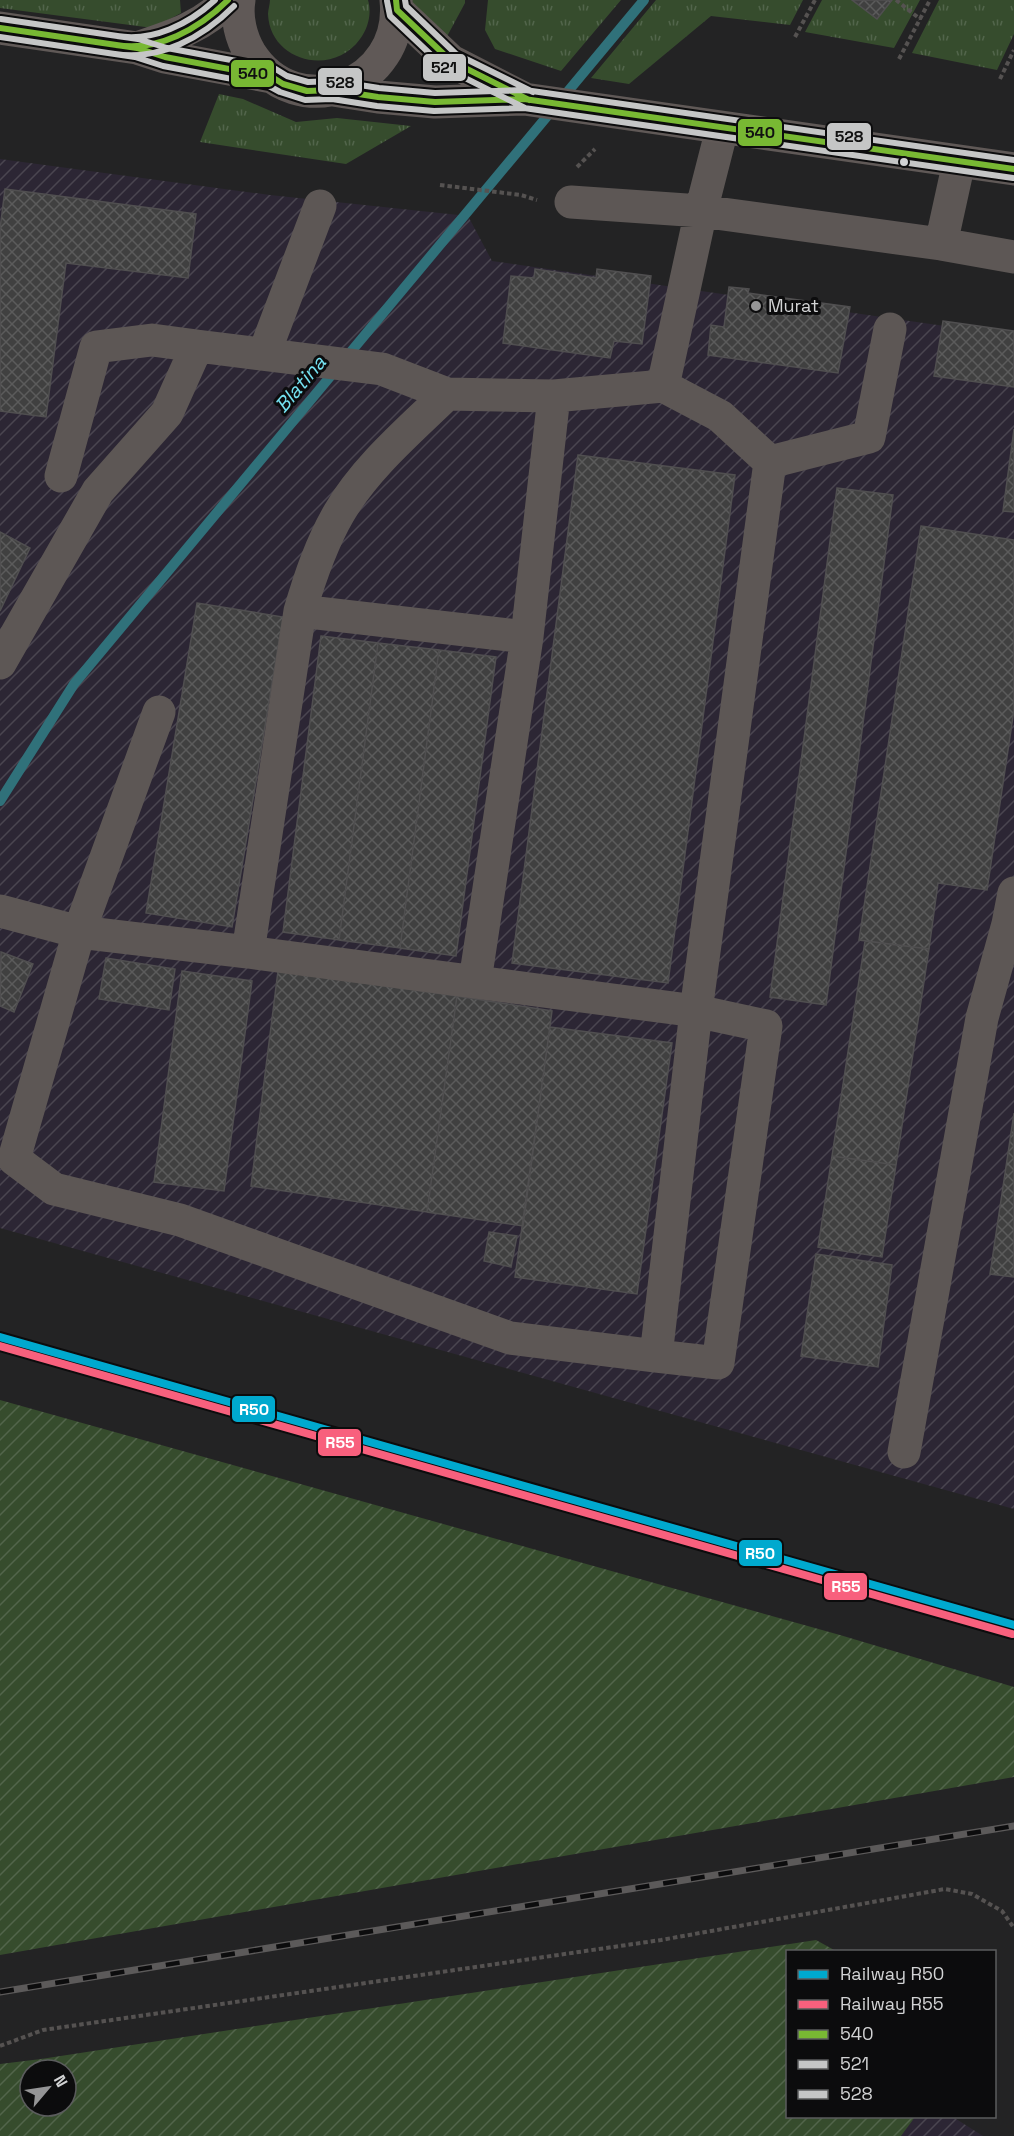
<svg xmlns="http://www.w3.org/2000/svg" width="1014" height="2136" font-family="'Space Grotesk',sans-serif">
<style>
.industrial{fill:url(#industrial-furrows)}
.grass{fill:url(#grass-tufts)}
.garden{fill:url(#garden-furrows);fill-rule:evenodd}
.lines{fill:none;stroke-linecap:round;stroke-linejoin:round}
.stream{stroke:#30717a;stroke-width:10}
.building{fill:url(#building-cross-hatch);stroke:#504f50;stroke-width:1.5}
.path{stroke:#555251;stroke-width:4;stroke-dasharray:4.5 3;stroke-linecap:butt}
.minor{stroke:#5d5755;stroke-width:33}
.major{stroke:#605957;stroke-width:33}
.rail-casing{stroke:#5c5a5a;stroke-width:7}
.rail{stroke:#0c0c0d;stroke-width:4.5;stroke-dasharray:14;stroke-linecap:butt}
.bus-1-casing{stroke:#0c0c0d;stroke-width:10}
.bus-2-casing{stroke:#0c0c0d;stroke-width:10}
.bus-3-casing{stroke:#0c0c0d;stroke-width:10}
.bus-1{stroke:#78b833;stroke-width:6}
.bus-2{stroke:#c5c6c6;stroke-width:6}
.bus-3{stroke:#c5c6c6;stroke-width:6}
.rail-1-casing{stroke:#0c0c0d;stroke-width:12}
.rail-2-casing{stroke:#0c0c0d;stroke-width:12}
.rail-1{stroke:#00a9ce;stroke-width:8}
.rail-2{stroke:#f8607d;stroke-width:8}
.bus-dot{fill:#d2d3d4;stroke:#0c0c0d;stroke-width:2}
.poi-dot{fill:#959596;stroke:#0c0c0d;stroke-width:2}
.labels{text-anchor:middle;stroke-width:6;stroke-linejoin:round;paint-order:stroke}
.poi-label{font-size:18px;fill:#d2d3d4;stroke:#0c0c0d;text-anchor:start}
.water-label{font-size:20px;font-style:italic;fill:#75e2f1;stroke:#0c0c0d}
.line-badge{stroke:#0c0c0d;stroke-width:2}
.badge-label{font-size:16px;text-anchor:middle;font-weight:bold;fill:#fff}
.pale-badge-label{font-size:16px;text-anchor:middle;font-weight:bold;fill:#111}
</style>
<defs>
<pattern id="industrial-furrows" width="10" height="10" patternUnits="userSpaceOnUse" patternTransform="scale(1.5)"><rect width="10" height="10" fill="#2c2634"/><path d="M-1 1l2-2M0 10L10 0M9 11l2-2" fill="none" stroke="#4a4550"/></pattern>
<pattern id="grass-tufts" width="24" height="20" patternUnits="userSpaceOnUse" patternTransform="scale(1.5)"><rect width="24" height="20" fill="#364c2d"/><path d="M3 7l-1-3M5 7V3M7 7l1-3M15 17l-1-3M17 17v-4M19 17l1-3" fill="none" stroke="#52654b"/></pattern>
<pattern id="garden-furrows" width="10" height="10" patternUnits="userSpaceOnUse" patternTransform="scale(1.5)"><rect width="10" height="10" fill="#364c2d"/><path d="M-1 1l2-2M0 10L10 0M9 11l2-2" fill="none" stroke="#52654b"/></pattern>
<pattern id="building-cross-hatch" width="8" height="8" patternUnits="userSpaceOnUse" patternTransform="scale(1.5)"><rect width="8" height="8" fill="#404040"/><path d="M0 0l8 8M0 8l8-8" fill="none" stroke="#5b5b5b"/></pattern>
</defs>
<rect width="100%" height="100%" fill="#232324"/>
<path class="industrial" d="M 0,159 L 270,195 L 468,216 L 492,261 L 1014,336 L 1014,1509 L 0,1228 Z
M 915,2116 L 953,2117 L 983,2136 L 901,2136 Z"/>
<path class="grass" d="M 0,0 L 180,0 L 181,13 L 153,28 L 0,8 Z
M 270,0 L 368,0 C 372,14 368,28 360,39 C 333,77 270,62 268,14 C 268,10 270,4 270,0 Z
M 412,0 L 465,0 L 465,3 L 444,42 L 413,4 Z
M 488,0 L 621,0 L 561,71 L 495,49 L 485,30 Z
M 656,0 L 803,0 L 790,25 L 711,16 L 629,84 L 591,78 Z
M 822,0 L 920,0 L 894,48 L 805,32 Z
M 939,0 L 1014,0 L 1014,34 L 997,70 L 912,53 Z
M 219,94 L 243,99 L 296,122 L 337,118 L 411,126 L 346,164 L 200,142 Z"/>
<path class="garden" d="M 0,1400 L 840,1635 L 1014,1687 L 1014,1777 L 0,1955 Z
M 816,1940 L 836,1951 L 788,1952 L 788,2116 L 915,2117 L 901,2136 L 0,2136 L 0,2064 L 41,2059 ZM 30,2070 L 66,2070 L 66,2106 L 30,2106 Z"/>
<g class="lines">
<path class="stream" d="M 0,801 L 74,684 L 644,0"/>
</g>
<path class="building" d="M 852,0 L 892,0 L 877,19 Z
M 5,189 L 196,214 L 188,278 L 66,263 L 46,417 L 0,411 L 0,229 Z
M 535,269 L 596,278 L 597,269 L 651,276 L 642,344 L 614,341 L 610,358 L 503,343 L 511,276 L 534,278 Z
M 729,287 L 749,289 L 748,293 L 850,307 L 838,373 L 708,355 L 711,325 L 724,327 Z
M 943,321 L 1014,331 L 1014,387 L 934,376 Z
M 1014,429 L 1014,512 L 1003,511 Z
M 578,455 L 735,475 L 668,983 L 512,963 Z
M 837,488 L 893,495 L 826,1005 L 770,997 Z
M 921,526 L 1014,540 L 1014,710 L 987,890 L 938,883 L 929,949 L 859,940 Z
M 0,532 L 30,548 L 0,611 Z
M 197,603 L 283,617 L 232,927 L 146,913 Z
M 321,636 L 378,643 L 339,940 L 283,932 Z
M 378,643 L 439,650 L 400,948 L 339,940 Z
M 439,650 L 496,657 L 456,956 L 400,948 Z
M 865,941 L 929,949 L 896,1165 L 832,1156 Z
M 1,952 L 33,964 L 14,1012 L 0,1006 Z
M 106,958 L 175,969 L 169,1010 L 99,999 Z
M 182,971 L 252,981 L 224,1191 L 154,1182 Z
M 278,971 L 457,996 L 427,1212 L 251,1186 Z
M 457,996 L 552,1011 L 523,1226 L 427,1212 Z
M 550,1027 L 672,1043 L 637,1294 L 515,1277 Z
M 1014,1113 L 1014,1277 L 990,1274 Z
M 832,1156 L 896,1165 L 882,1257 L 818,1247 Z
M 489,1232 L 517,1236 L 511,1267 L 484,1261 Z
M 816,1254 L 892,1265 L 878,1367 L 801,1356 Z"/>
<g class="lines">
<path class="path" d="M 896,0 L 920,19
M 795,37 L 815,0
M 899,59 L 930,0
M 1000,79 L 1014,50
M 577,167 L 595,149
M 440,185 L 521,195 L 537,200
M 0,2046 L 43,2030 L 661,1940 L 945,1889 L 972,1894 L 1002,1911 L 1014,1928"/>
<path class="minor" d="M 571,202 L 701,211 L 941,244 L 959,162
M 941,244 L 1014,257
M 264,354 L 320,206
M 770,462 L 869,437 L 890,329
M 61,476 L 96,347 L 152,340 L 197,346
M 300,611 L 527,637
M 0,663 L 98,491 L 167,413 L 197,346 L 382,369 L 447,394
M 159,712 L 79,932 L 14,1159 L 54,1189 L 180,1220 L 510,1338 L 656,1356 L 696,1011 L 770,462 L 720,416 L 663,386 L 701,211 L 722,129
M 0,911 L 79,932 L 248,952
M 475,981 L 527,637 L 554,396
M 656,1356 L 718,1363 L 766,1026 L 696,1011 L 248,952 L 300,611 C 310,577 321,544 339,513 C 366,467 409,431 447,394 L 554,396 L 663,386
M 904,1452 L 982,1018 L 1008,924 L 1014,893"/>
<path class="major" d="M 239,0 C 236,18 241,38 250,53 C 297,127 405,85 396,0
M 397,10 L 451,61 L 523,98
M 0,28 L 137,48 L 165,57 L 272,77
M 137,48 C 170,37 203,27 228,0
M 333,90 L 378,97 L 435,102 L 524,99 L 1014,169"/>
<g class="rail-casing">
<path id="rail" d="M 0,1992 L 1014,1826"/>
</g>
<use href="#rail" class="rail"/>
<g class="bus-1-casing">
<path id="bus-1" d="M 396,0 L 397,10 L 451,61 L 529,100
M 0,28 L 137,48 L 165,57 L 272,77 L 283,84 L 307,91 L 333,90 L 378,97 L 435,102 L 524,99 L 1014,169
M 116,45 C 158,52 199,29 228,0"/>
</g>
<g class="bus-2-casing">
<path id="bus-2" d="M 387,1 L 390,16 L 445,68 L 525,108
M 0,37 L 135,57 L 163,66 L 269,86 L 280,92 L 305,100 L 332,99 L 377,106 L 434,111 L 524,108 L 1013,178
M 115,54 C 160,61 203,37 234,6"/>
</g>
<g class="bus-3-casing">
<path id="bus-3" d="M 405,0 L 406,6 L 456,54 L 533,92
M 1,19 L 138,39 L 167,48 L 274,68 L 287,76 L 308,82 L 334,81 L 379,88 L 435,93 L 525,90 L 1014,160
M 117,36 C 153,42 189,24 215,0"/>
</g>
<use href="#bus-1" class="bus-1"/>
<use href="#bus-2" class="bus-2"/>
<use href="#bus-3" class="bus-3"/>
<g class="rail-1-casing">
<path id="rail-1" d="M 0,1337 L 1014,1625"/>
</g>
<g class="rail-2-casing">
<path id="rail-2" d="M 0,1346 L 1012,1634"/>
</g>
<use href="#rail-1" class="rail-1"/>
<use href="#rail-2" class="rail-2"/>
</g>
<circle class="bus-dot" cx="904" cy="162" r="5"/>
<circle class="poi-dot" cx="756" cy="306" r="6"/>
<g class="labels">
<g class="poi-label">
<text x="768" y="312">Murat</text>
</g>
<g class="water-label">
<text transform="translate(300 384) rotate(-50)" y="7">Blatina</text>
</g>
</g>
<g class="line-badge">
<rect x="422" y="53" width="45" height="29" rx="6" fill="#c5c6c6"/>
<rect x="230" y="59" width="45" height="29" rx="6" fill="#78b833"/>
<rect x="317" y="67" width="46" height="29" rx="6" fill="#c5c6c6"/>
<rect x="737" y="118" width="46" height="29" rx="6" fill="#78b833"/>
<rect x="826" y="122" width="46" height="29" rx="6" fill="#c5c6c6"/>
<rect x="231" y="1395" width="45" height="28" rx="6" fill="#00a9ce"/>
<rect x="317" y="1428" width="45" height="29" rx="6" fill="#f8607d"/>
<rect x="738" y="1539" width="45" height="28" rx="6" fill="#00a9ce"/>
<rect x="823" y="1572" width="45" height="29" rx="6" fill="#f8607d"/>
</g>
<g class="badge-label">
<text x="254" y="1415">R50</text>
<text x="340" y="1448">R55</text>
<text x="760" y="1559">R50</text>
<text x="846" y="1592">R55</text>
</g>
<g class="pale-badge-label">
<text x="444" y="73">521</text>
<text x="253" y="79">540</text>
<text x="340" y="88">528</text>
<text x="760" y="138">540</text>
<text x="849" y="142">528</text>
</g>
<rect x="786" y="1950" width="210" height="168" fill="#0c0c0d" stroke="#5b5c5d" stroke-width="1.5"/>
<rect x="798" y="1970" width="30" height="9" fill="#00a9ce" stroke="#5b5c5d" stroke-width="1.5"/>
<text x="840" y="1980" font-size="18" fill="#d2d3d4">Railway R50</text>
<rect x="798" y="2000" width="30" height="9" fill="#f8607d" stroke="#5b5c5d" stroke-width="1.5"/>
<text x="840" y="2010" font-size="18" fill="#d2d3d4">Railway R55</text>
<rect x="798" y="2030" width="30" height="9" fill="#78b833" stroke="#5b5c5d" stroke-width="1.5"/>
<text x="840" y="2040" font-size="18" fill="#d2d3d4">540</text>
<rect x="798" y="2060" width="30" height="9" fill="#c5c6c6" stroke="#5b5c5d" stroke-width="1.5"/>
<text x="840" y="2070" font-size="18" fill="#d2d3d4">521</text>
<rect x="798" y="2090" width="30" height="9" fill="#c5c6c6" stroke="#5b5c5d" stroke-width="1.5"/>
<text x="840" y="2100" font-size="18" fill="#d2d3d4">528</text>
<g transform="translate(48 2088) rotate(61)"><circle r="28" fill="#0c0c0d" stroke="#5b5c5d" stroke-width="1.5"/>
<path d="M0-4.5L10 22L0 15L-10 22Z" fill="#959596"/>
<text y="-9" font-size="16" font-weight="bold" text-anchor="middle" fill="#d2d3d4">N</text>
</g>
</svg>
